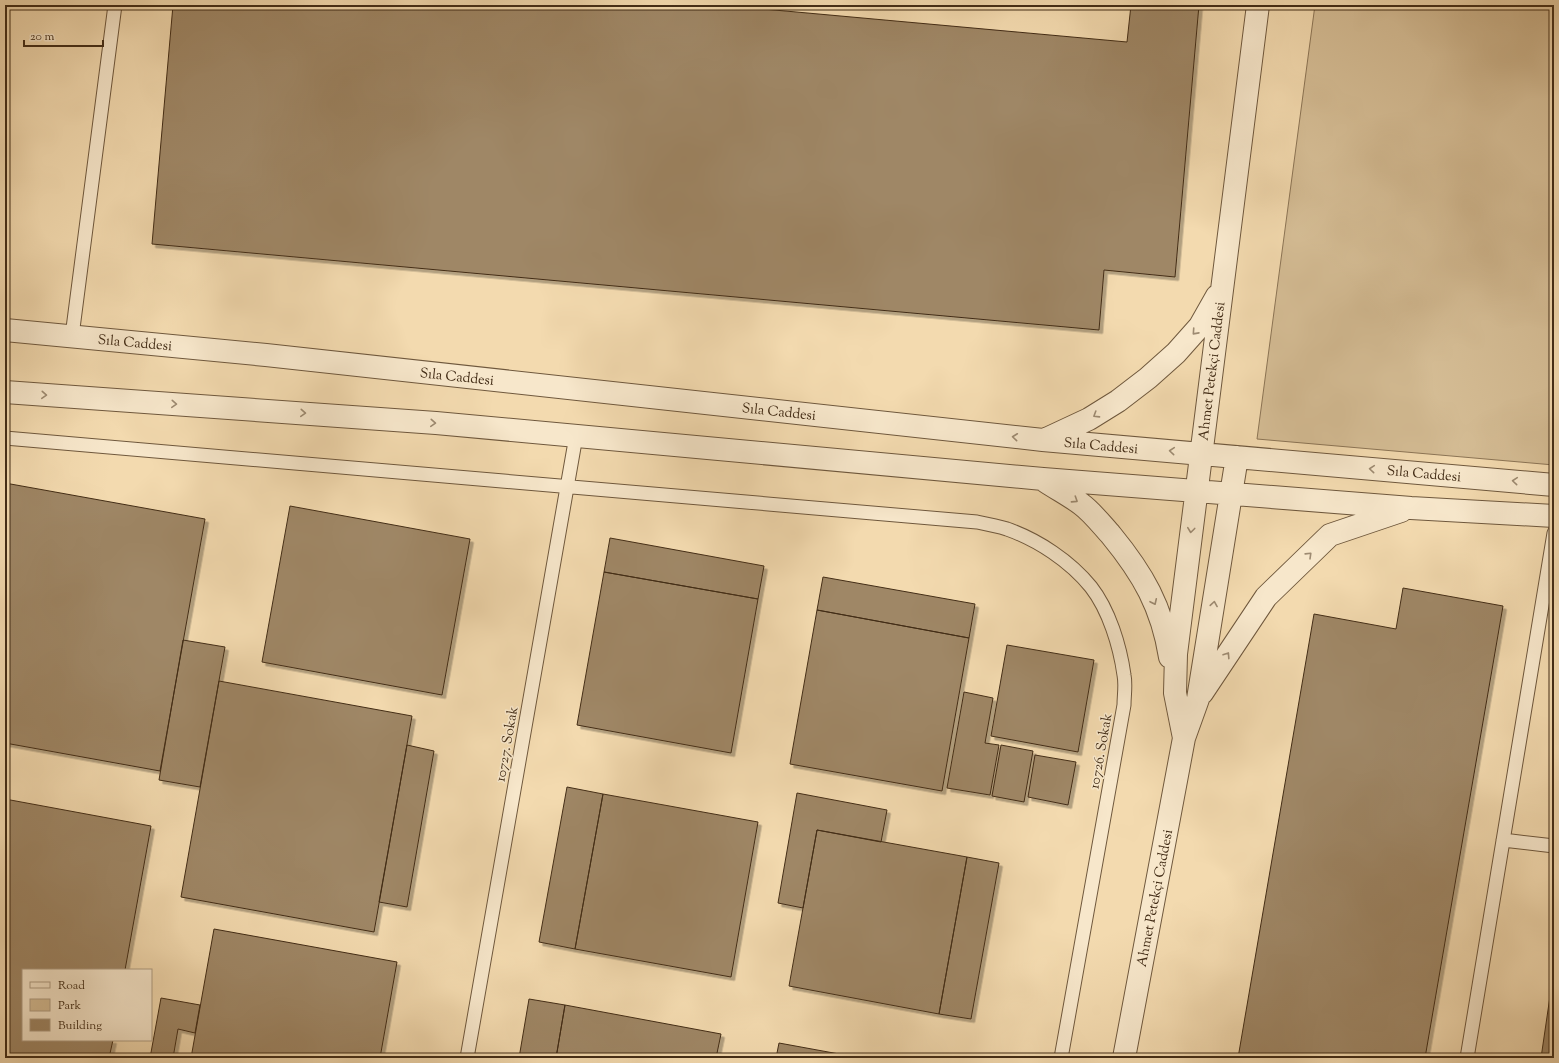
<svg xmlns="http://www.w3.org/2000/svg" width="1559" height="1063" font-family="'Sorts Mill Goudy',serif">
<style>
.green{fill:#d5bd95;stroke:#8c7556}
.building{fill:#9f8766;stroke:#432d17;filter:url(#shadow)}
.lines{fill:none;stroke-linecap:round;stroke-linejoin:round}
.service-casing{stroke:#6f583d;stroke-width:15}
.tertiary-casing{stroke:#6f583d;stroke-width:24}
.service{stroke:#f7e7cb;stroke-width:13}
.tertiary{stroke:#f7e7cb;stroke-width:22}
.oneway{stroke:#9d8a71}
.labels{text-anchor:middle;stroke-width:3;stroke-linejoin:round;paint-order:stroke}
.street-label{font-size:14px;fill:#432d17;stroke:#f7e7cb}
</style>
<defs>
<filter id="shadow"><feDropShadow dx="3.5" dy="3.5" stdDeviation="0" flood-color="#0004"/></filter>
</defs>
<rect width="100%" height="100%" fill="#f3daaf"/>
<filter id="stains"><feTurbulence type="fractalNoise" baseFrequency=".005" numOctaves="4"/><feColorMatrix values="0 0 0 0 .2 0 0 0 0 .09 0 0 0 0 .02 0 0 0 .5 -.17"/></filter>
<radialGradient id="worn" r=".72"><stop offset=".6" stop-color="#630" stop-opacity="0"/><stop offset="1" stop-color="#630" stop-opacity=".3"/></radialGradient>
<path class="green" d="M 1315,5 L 1554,5 L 1554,465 L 1257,439 Z"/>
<path class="building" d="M 173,5 L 719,5 L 1127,42 L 1131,5 L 1199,5 L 1175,277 L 1104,270 L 1099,330 L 152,244 Z
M 5,483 L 205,519 L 160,771 L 5,743 Z
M 290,506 L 470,539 L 442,695 L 262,662 Z
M 610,538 L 764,566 L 758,599 L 604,572 Z
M 604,572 L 758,599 L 731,753 L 577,725 Z
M 823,577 L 975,604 L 969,638 L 817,610 Z
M 1403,588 L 1503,606 L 1425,1058 L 1238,1058 L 1314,614 L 1396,629 Z
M 817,610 L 969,638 L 942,791 L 790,764 Z
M 183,640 L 225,647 L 200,787 L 159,780 Z
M 1007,645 L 1094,660 L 1078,752 L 991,736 Z
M 219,681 L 412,716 L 374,932 L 181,897 Z
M 964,692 L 993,698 L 985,743 L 999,745 L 990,795 L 947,788 Z
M 407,745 L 434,751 L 407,907 L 379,902 Z
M 1001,745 L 1033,751 L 1024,802 L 992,796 Z
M 1035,755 L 1076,762 L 1068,805 L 1028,797 Z
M 567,787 L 603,794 L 575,949 L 539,942 Z
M 797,793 L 887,810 L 881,842 L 817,830 L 803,908 L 778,903 Z
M 603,794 L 758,822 L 731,977 L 575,949 Z
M 5,799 L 151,826 L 125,970 L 23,970 L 23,1040 L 113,1040 L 109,1058 L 5,1058 Z
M 817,830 L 967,857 L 939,1014 L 789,986 Z
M 967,857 L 999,863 L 971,1019 L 939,1014 Z
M 214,929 L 397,962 L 380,1058 L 191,1058 Z
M 1554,969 L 1554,1058 L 1541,1058 Z
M 161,998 L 200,1005 L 195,1033 L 178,1029 L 173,1058 L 150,1058 Z
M 529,999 L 565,1005 L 556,1058 L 519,1058 Z
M 565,1005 L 721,1034 L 716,1058 L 556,1058 Z
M 779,1043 L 861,1058 L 776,1058 Z"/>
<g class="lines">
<g class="service-casing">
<path id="service" d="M 72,336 L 115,5
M 5,438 L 977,522 C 987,524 997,526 1007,529 C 1038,540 1070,561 1091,587 C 1109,610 1120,646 1124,675 C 1126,685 1124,695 1124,705 L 1061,1058
M 1503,840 L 1554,846
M 467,1058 L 576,436
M 1467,1058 L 1554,533"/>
</g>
<g class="tertiary-casing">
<path id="tertiary" d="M 5,330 L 266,355 L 1043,440 L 1554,485
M 5,392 L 436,423 L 1043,479 L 1411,508 L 1554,516
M 1044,440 L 1089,419 L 1118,401 L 1148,378 L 1176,353 L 1200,326 L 1217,296
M 1045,481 C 1057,489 1070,496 1081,504 C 1092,512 1102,525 1111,535 C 1143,574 1162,607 1170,657
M 1202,693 L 1266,597 L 1330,535 L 1401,511
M 1184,738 L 1175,693 L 1176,654 L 1258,5
M 1124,1058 L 1184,738 L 1198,699 L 1237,457"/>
</g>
<use href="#service" class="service"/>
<use href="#tertiary" class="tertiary"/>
</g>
<defs><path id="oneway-chevron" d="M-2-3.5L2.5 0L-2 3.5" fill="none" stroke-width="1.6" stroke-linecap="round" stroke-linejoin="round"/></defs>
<g class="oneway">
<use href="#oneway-chevron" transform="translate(1195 332) rotate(132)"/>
<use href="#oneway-chevron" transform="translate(44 395) rotate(4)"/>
<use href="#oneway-chevron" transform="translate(174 404) rotate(4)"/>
<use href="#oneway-chevron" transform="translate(303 413) rotate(4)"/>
<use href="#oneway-chevron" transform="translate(1096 415) rotate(148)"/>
<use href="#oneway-chevron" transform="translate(433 423) rotate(4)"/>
<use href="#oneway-chevron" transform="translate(1015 437) rotate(-174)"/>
<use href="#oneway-chevron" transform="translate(1172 451) rotate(-175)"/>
<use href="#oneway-chevron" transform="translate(1372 469) rotate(-175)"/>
<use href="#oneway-chevron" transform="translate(1515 481) rotate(-175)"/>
<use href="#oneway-chevron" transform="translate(1075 500) rotate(33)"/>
<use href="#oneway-chevron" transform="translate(1191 530) rotate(97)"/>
<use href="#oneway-chevron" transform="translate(1309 555) rotate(-44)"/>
<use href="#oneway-chevron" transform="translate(1154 602) rotate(65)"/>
<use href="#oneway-chevron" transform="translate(1214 604) rotate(-81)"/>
<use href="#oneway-chevron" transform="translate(1227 655) rotate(-57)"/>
</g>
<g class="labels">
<g class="street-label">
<text transform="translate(135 342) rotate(5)" y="5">Sıla Caddesi</text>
<text transform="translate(1211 371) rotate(-83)" y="5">Ahmet Petekçi Caddesi</text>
<text transform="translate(457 376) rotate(6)" y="5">Sıla Caddesi</text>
<text transform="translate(779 411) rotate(6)" y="5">Sıla Caddesi</text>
<text transform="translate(1101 445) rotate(5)" y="5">Sıla Caddesi</text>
<text transform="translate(1424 473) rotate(5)" y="5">Sıla Caddesi</text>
<text transform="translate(506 744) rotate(-80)" y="5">10727. Sokak</text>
<text transform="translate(1100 751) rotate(-80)" y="5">10726. Sokak</text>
<text transform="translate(1154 898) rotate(-79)" y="5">Ahmet Petekçi Caddesi</text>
</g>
</g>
<rect width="1559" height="1063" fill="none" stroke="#f3daaf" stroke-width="20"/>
<rect x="6" y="6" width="1547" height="1051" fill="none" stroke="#432d17" stroke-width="2"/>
<rect x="10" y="10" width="1539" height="1043" fill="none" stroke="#432d17"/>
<rect x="22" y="969" width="130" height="72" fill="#f7e7cb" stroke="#af9d83"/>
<rect x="30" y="982" width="20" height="6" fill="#f7e7cb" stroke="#af9d83"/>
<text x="58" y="989" font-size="12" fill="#432d17">Road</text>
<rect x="30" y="999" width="20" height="12" fill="#d5bd95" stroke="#af9d83"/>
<text x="58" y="1009" font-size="12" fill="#432d17">Park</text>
<rect x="30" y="1019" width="20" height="12" fill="#9f8766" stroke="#af9d83"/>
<text x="58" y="1029" font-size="12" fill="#432d17">Building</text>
<path d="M24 40v6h79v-6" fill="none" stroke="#432d17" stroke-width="2"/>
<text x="30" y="40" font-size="12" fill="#432d17" stroke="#f7e7cb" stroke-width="3" paint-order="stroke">20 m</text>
<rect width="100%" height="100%" filter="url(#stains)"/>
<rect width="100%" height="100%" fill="url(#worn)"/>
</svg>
